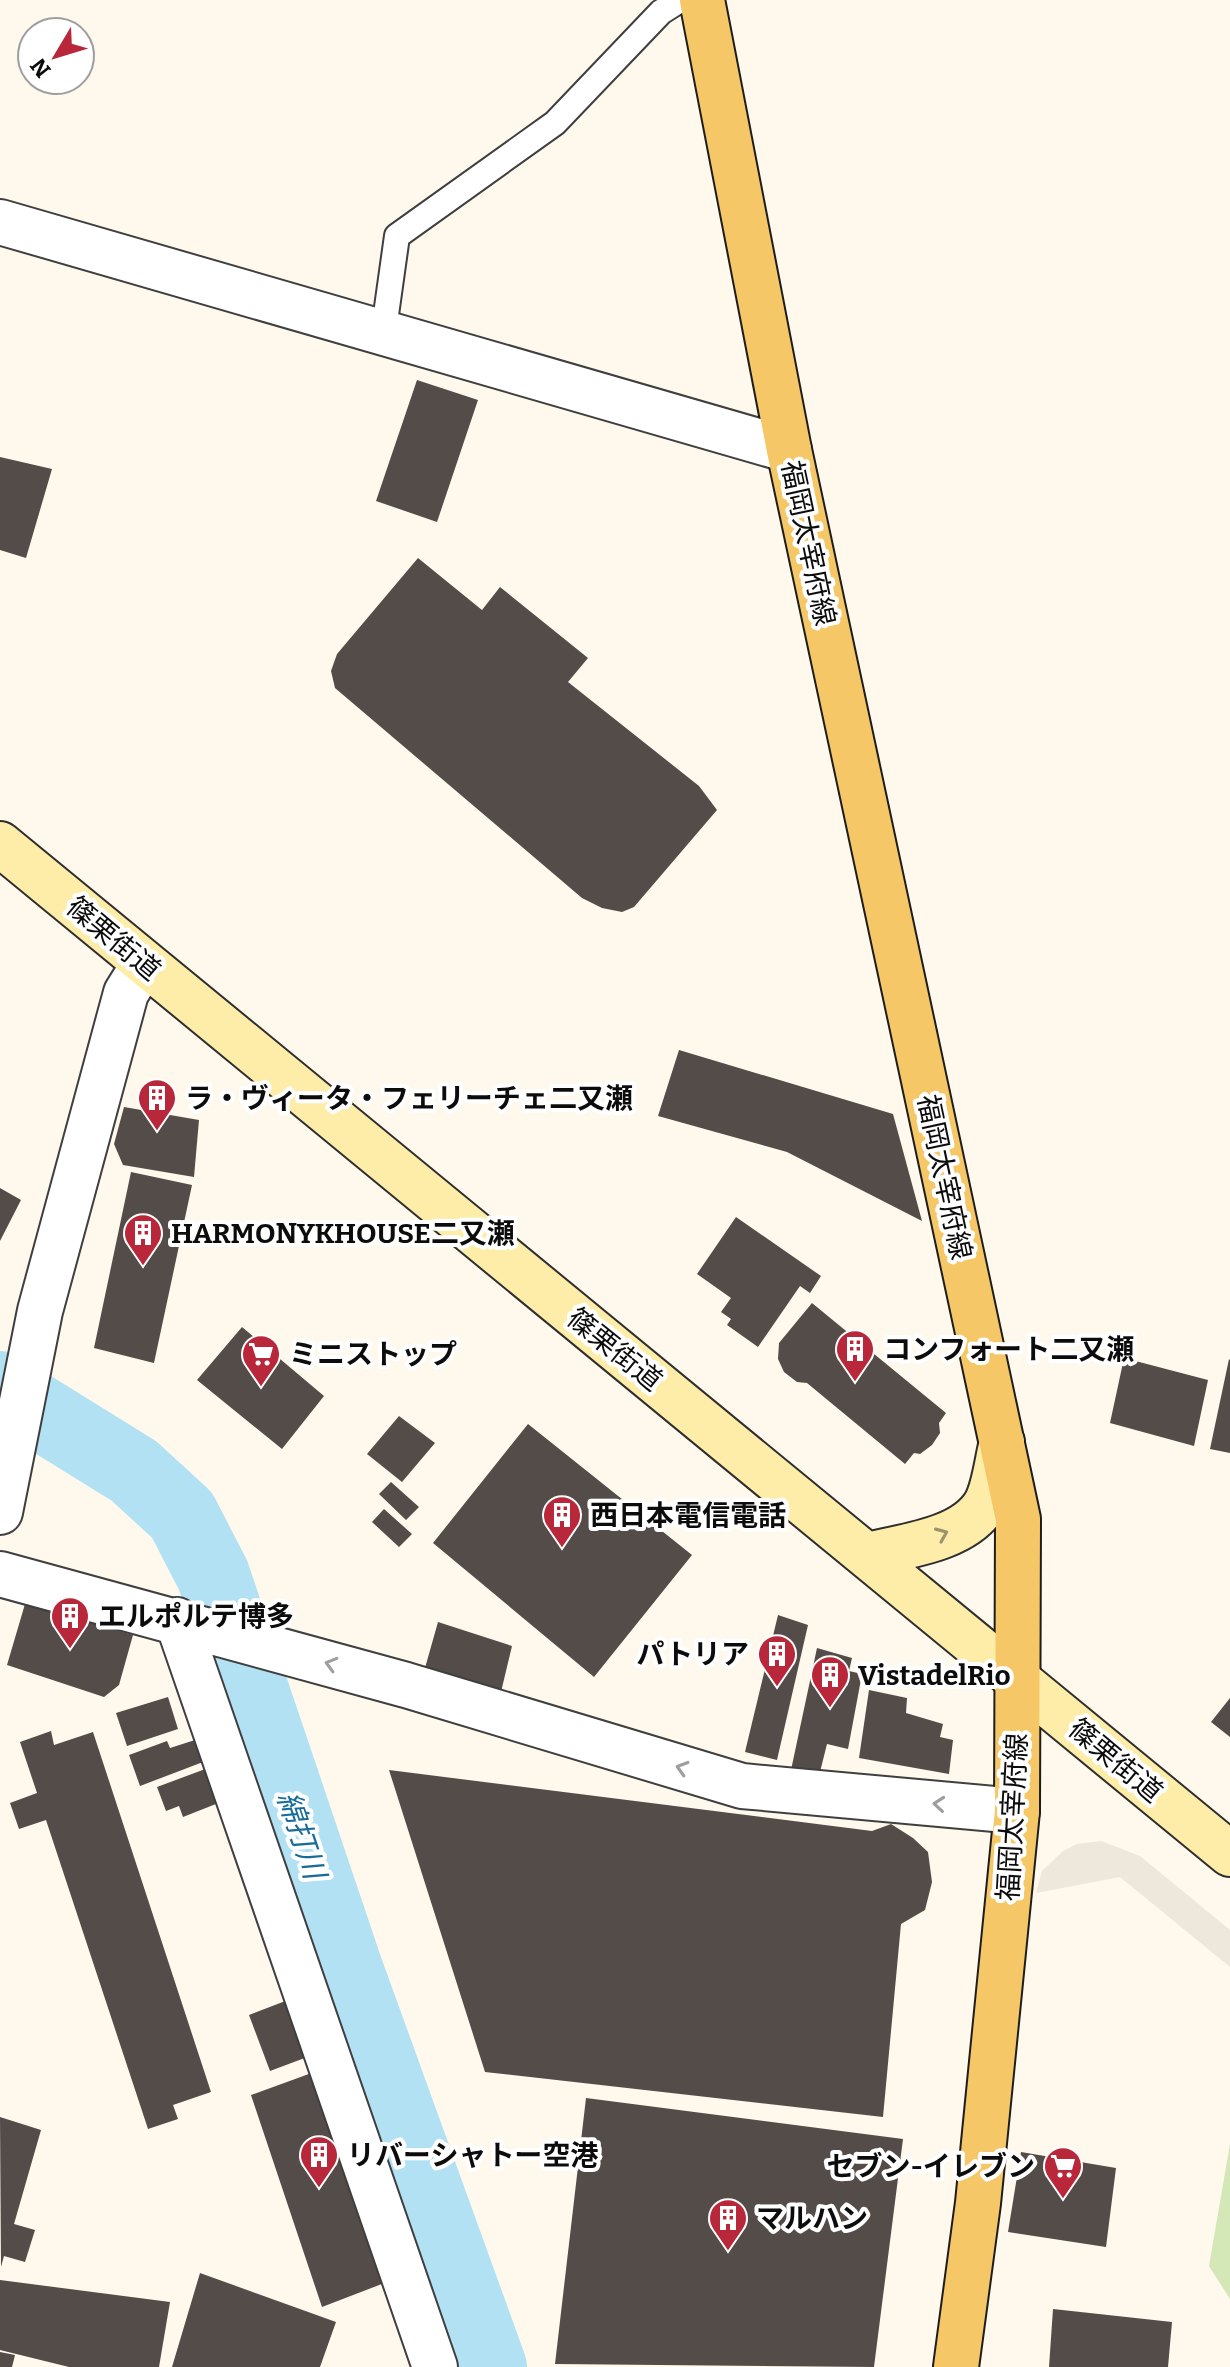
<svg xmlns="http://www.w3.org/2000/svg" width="1230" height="2367" font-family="Bitter,'Noto Sans JP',serif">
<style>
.green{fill:#d4e7b7}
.plaza{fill:#ede7dc}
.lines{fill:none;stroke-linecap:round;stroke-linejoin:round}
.river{stroke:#b2e1f4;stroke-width:74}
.building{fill:#544c49}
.service-casing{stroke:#3f3f3f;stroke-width:28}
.minor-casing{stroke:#3f3f3f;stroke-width:48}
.tertiary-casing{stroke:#3f3f3f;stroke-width:48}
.secondary-casing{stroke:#2e2e2e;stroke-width:48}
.primary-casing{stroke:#1d1d1d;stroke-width:48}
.service{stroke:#fff;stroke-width:24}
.minor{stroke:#fff;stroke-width:44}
.tertiary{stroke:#fff;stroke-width:44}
.secondary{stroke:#fdeda9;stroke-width:44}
.primary{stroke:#f5c766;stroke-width:44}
.oneway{stroke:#9d936a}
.oneway2{stroke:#9e9e9e}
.labels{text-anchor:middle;stroke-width:8;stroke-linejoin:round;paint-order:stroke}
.street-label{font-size:28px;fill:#0c0c0c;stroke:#fff}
.poi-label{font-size:28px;font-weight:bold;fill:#0c0c0c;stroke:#fff;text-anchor:start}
.water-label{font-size:30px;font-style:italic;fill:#196c9a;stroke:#fff}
</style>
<rect width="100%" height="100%" fill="#fef9ec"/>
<path class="green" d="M 1230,2144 L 1230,2299 L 1209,2266 Z"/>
<path class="plaza" d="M 1101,1841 L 1140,1856 L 1230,1930 L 1230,1967 L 1120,1877 L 1036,1893 L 1042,1871 L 1063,1851 L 1077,1844 Z"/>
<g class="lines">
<path class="river" d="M 0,1388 L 134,1471 L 182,1515 L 213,1575 L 346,1969 L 490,2367"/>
</g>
<path class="building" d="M 417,380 L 478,400 L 437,522 L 376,501 Z
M 0,457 L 52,469 L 26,558 L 0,550 Z
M 418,558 L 482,610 L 500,587 L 588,658 L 568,682 L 699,786 L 717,810 L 634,907 L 622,912 L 602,908 L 582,898 L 335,688 L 331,671 L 337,654 Z
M 679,1050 L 893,1114 L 922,1221 L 787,1152 L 658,1116 Z
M 124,1107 L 199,1120 L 194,1177 L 123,1165 L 114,1144 Z
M 131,1172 L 192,1185 L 154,1363 L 94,1348 Z
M 0,1188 L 21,1200 L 0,1241 Z
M 736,1217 L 821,1276 L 810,1293 L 800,1286 L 758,1347 L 727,1325 L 731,1319 L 721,1312 L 731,1298 L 697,1274 Z
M 812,1303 L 946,1413 L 939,1423 L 940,1433 L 932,1445 L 920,1454 L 914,1453 L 905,1464 L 807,1383 L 797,1382 L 784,1372 L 778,1359 L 779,1343 Z
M 242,1327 L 324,1396 L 282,1449 L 197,1380 Z
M 1124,1358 L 1208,1380 L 1194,1446 L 1110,1423 Z
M 1229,1359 L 1230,1360 L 1230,1453 L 1210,1449 Z
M 399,1416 L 435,1443 L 402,1482 L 367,1454 Z
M 528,1424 L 692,1555 L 594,1677 L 433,1543 Z
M 391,1482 L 419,1507 L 406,1520 L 379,1494 Z
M 384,1509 L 412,1534 L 399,1547 L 372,1522 Z
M 25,1604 L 133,1635 L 119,1685 L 104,1697 L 7,1665 Z
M 778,1615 L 808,1625 L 777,1760 L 745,1752 Z
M 438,1622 L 512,1646 L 501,1692 L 425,1668 Z
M 817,1648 L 852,1658 L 849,1671 L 862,1674 L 848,1749 L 827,1744 L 819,1776 L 791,1770 Z
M 869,1690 L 907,1698 L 906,1713 L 943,1724 L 940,1737 L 953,1740 L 949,1774 L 859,1758 Z
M 168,1697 L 178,1729 L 127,1746 L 116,1713 Z
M 1230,1698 L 1230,1737 L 1211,1722 Z
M 51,1731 L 54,1745 L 93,1732 L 211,2092 L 173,2105 L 178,2119 L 148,2129 L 46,1820 L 19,1829 L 10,1803 L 37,1793 L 20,1742 Z
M 195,1740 L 203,1762 L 140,1786 L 129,1755 L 167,1741 L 170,1748 Z
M 208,1768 L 221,1802 L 183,1817 L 179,1806 L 166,1811 L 157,1787 Z
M 389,1770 L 872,1831 L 891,1824 L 913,1838 L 928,1852 L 932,1882 L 925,1910 L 901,1924 L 883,2117 L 485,2072 Z
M 288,2000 L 310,2056 L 270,2071 L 249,2015 Z
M 317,2071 L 387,2282 L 322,2307 L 251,2095 Z
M 586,2098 L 903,2139 L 874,2367 L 555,2364 Z
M 0,2117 L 41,2130 L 14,2224 L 35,2230 L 25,2262 L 4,2256 L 1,2267 Z
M 1021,2152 L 1116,2168 L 1106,2247 L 1008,2232 Z
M 200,2273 L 336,2322 L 320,2367 L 172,2367 Z
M 0,2280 L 170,2302 L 159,2367 L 69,2367 L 0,2350 Z
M 1053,2309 L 1172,2322 L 1168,2367 L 1049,2367 Z
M 0,2352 L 15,2355 L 12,2367 L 0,2367 Z"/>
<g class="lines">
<g class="service-casing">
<path id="service" d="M 383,336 L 397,236 L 555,123 L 661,12 L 680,0"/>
</g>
<g class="minor-casing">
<path id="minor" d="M 0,222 L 789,450
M 0,1574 L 406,1685 L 742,1786 L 1017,1811
M 177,1620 L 435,2367"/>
</g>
<g class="tertiary-casing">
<path id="tertiary" d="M 0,1512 L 40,1311 L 126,993 L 144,964"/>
</g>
<g class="secondary-casing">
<path id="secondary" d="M 0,844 L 1230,1854
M 867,1555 C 904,1546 965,1540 986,1503 C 995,1486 997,1460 1002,1442"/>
</g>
<g class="primary-casing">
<path id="primary" d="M 702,0 L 789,450 L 1018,1519 L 1017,1811 L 978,2203 L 956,2367"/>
</g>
<use href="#service" class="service"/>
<use href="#minor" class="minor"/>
<use href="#tertiary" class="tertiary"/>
<use href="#secondary" class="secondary"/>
<use href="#primary" class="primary"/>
</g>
<defs><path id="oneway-chevron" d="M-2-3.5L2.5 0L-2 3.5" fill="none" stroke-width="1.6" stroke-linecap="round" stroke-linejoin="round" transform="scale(2)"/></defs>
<use class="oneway" href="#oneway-chevron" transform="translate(942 1534) rotate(-23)"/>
<g class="oneway2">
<use href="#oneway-chevron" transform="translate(331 1664) rotate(-164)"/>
<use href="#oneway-chevron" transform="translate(682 1768) rotate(-163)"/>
<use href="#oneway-chevron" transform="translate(939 1804) rotate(-175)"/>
</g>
<defs>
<g id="building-pin" transform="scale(2)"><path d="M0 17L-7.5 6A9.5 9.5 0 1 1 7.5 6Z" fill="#b8283a" stroke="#fff"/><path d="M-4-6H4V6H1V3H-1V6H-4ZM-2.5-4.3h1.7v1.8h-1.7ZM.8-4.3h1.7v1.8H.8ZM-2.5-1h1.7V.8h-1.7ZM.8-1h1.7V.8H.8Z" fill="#fff"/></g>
<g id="supermarket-pin" transform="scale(2)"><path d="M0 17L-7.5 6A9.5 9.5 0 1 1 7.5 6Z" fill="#b8283a" stroke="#fff"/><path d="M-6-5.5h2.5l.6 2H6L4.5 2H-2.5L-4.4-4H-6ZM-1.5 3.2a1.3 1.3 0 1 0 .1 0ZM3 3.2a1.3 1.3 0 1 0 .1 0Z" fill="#fff"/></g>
</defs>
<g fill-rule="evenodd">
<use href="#building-pin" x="157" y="1098"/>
<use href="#building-pin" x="143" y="1233"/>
<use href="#building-pin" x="855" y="1349"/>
<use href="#supermarket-pin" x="261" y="1354"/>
<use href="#building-pin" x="562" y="1515"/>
<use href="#building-pin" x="70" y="1616"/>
<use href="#building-pin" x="777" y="1654"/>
<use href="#building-pin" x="830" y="1675"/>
<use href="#building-pin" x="319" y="2155"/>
<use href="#supermarket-pin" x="1063" y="2166"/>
<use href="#building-pin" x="728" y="2218"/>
</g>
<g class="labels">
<g class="street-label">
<text transform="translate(809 543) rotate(78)" y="10">福岡太宰府線</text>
<text transform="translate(114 938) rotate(40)" y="10">篠栗街道</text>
<text transform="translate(945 1177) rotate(78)" y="10">福岡太宰府線</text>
<text transform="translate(615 1349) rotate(39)" y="10">篠栗街道</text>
<text transform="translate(1116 1760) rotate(40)" y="10">篠栗街道</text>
<text transform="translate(1012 1817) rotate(-87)" y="10">福岡太宰府線</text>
</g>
<g class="poi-label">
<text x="185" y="1108">ラ・ヴィータ・フェリーチェ二又瀬</text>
<text x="171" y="1243">HARMONYKHOUSE二又瀬</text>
<text x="883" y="1359">コンフォート二又瀬</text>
<text x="289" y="1364">ミニストップ</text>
<text x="590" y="1525">西日本電信電話</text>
<text x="98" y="1626">エルポルテ博多</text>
<text x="749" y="1664" text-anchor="end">パトリア</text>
<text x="858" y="1685">VistadelRio</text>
<text x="347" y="2165">リバーシャトー空港</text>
<text x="1035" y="2176" text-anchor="end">セブン-イレブン</text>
<text x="756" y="2228">マルハン</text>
</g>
<g class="water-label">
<text transform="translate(301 1835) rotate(71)" y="10">綿打川</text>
</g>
</g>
<g transform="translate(56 56) rotate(232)"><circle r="38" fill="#ffffff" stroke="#9e9e9e" stroke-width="2"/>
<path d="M0-6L14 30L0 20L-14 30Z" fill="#b8283a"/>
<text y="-12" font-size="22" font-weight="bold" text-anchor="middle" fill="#0c0c0c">N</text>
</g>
</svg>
